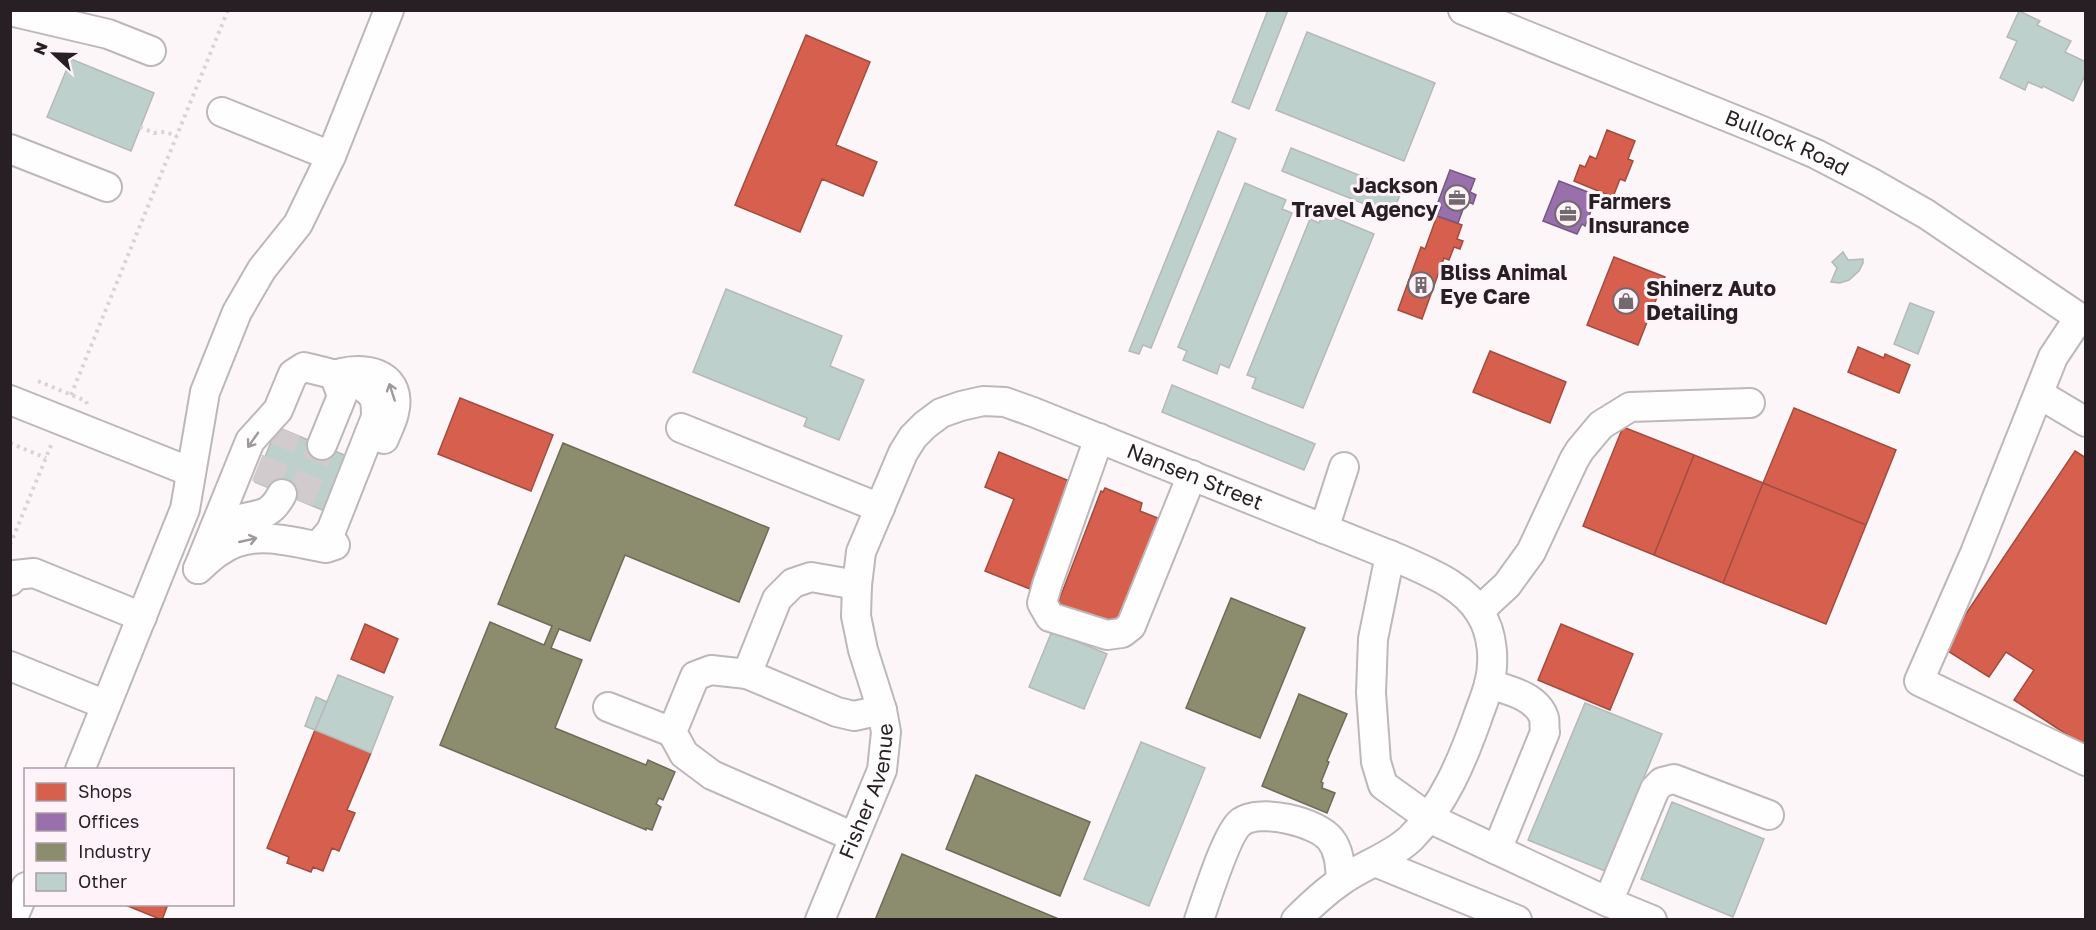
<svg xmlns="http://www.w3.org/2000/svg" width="2096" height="930" font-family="'Golos Text',sans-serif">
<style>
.shops{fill:#d6604d;stroke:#a24c41;stroke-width:1.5}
.offices{fill:#9970ab;stroke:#775882;stroke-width:1.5}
.industry{fill:#8c8c6e;stroke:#6e6b58;stroke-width:1.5}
.building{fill:#bed0cb;stroke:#b7b8b8;stroke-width:1.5}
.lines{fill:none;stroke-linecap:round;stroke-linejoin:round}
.minor-tunnel{stroke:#d1cbce;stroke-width:28;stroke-dasharray:28 14;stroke-linecap:butt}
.minor-casing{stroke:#bdb7ba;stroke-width:32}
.path{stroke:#d8d4d6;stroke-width:4;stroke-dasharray:3 4.5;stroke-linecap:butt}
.minor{stroke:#fffefe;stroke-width:28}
.oneway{stroke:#9e9a9c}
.labels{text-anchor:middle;stroke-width:6;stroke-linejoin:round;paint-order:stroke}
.street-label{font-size:21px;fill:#271f24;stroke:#fff3fa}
.poi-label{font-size:21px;font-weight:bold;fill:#271f24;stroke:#fff3fa;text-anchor:start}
</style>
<rect width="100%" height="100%" fill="#fcf6f9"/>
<path class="shops" d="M 806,35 L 870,62 L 836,145 L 877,162 L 863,196 L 822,179 L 800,232 L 735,205 Z
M 1607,130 L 1635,141 L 1628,159 L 1633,161 L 1625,181 L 1620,179 L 1613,197 L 1574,181 L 1580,165 L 1585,167 L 1590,156 L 1596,159 Z
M 1437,216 L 1462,225 L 1457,239 L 1463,241 L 1460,249 L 1454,247 L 1449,260 L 1444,258 L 1422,319 L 1398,310 L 1421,247 L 1425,249 Z
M 1614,257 L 1665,277 L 1638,345 L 1587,325 Z
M 1858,347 L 1884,358 L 1885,354 L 1910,365 L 1899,393 L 1848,372 Z
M 1490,351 L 1566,382 L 1550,423 L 1473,392 Z
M 460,398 L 553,435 L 531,491 L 438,454 Z
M 1794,408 L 1896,450 L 1866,525 L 1763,483 Z
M 1623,427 L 1694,455 L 1654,555 L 1583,526 Z
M 2075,451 L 2086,458 L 2086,747 L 2014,700 L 2034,670 L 2006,652 L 1989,677 L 1943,648 Z
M 999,452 L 1074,483 L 1030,589 L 985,571 L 1014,499 L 985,487 Z
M 1694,455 L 1763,483 L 1723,583 L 1654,555 Z
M 1763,483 L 1866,525 L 1826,624 L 1723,583 Z
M 1105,488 L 1142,503 L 1140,511 L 1160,519 L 1147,564 L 1133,580 L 1129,603 L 1115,623 L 1096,615 L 1095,618 L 1058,603 L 1101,491 L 1103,492 Z
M 365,624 L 398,639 L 384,673 L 351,659 Z
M 1561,624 L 1633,654 L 1610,710 L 1538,680 Z
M 315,730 L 371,753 L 347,810 L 355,813 L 339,851 L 332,848 L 323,871 L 313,867 L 311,872 L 287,863 L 289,857 L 267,848 Z
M 123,904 L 168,904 L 162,920 Z"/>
<path class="offices" d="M 1450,170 L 1475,179 L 1470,192 L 1476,195 L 1473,204 L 1466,201 L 1458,223 L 1437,216 L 1441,207 L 1437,205 Z
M 1559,181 L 1593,194 L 1588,204 L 1593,206 L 1585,226 L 1582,224 L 1577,234 L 1543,221 Z"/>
<path class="industry" d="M 563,443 L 769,528 L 739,602 L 625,555 L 590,641 L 559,629 L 551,648 L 582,660 L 555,728 L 646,765 L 648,760 L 675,772 L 663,800 L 659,798 L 656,804 L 661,807 L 652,830 L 646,828 L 646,830 L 440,745 L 490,622 L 544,645 L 552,626 L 498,604 Z
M 1231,598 L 1305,628 L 1260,738 L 1186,708 Z
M 1299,694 L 1347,714 L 1327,761 L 1329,762 L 1321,782 L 1323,783 L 1322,788 L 1335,793 L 1327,813 L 1262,786 Z
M 976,775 L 1090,822 L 1060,896 L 946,849 Z
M 902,854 L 1054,917 L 1061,920 L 875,920 Z"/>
<path class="building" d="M 1268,10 L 1288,10 L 1249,109 L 1232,102 Z
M 2019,11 L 2040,21 L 2037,25 L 2071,41 L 2065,52 L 2086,62 L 2086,73 L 2073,101 L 2043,86 L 2042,88 L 2028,82 L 2025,90 L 2000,78 L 2017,41 L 2007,37 Z
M 1307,32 L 1435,83 L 1404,161 L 1276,110 Z
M 71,59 L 154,93 L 131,151 L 47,117 Z
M 1218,131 L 1236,139 L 1151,348 L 1143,345 L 1139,354 L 1129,351 Z
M 1291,148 L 1401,192 L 1392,215 L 1282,171 Z
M 1245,183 L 1286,200 L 1282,209 L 1292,213 L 1229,368 L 1220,364 L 1217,374 L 1183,360 L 1187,351 L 1178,347 Z
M 1323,213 L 1374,234 L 1303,408 L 1252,388 L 1256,378 L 1247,375 L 1310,219 L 1319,223 Z
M 1843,252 L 1848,260 L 1863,259 L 1863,263 L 1859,271 L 1849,280 L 1840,283 L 1831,282 L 1837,268 L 1832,262 Z
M 726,289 L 842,336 L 830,366 L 864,380 L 839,440 L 804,426 L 807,418 L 693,372 Z
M 1910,303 L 1934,312 L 1918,354 L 1894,344 Z
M 1172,385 L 1315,444 L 1304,470 L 1162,412 Z
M 277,427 L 349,457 L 327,512 L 255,482 Z
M 1052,631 L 1107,654 L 1084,709 L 1029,687 Z
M 338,675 L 393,697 L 371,753 L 315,730 Z
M 316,697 L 327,702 L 315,730 L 305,726 Z
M 1585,703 L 1662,734 L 1605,871 L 1528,840 Z
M 1141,742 L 1205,768 L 1149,906 L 1084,879 Z
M 1672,802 L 1764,839 L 1733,917 L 1641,879 Z"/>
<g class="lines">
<path class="minor-tunnel" d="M 265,486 L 287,431
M 300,501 L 322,445"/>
<g class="minor-casing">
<g id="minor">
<path id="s1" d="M 1463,10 L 1760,130 L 1816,154 L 1870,182 L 1926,214 L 2086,322"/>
<path d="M 10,11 L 108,34 L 151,51"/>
<path d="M 222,112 L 331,156"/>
<path d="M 10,149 L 107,187"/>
<path d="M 2079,318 L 2053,357 L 1975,553 L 1919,681 L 2086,761"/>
<path d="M 341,373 C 370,366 403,376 394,413 C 392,422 387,431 384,439"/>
<path d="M 2039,394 L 2086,422"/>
<path d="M 10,400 L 191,472"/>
<path d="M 681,428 L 880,508"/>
<path d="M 1099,438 L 1047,585 L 1042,603 L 1050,617 L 1107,635 L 1122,633 L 1131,626 L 1192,475"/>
<path d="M 322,445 L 342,396 L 334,374"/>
<path d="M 1324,529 L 1344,467"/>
<path d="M 214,530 C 222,527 231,521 240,519 C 262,514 271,515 282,494"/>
<path d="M 1390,555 L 1373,639 L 1371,693 L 1376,762 L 1383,785 L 1429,818 L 1608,902 L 1652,920"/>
<path d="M 198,569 L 250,441 L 278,410 L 293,374 L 304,367 C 324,372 363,379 374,398 C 376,403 376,412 376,417 L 331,531 L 318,546"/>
<path d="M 198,569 C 205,563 212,556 220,551 C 253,528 290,542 326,548 L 335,545"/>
<path d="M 10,581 L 15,575 L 34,573 L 142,617"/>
<path d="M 857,585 L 811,577 L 793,583 L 777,599 L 747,674 L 837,712 L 854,716 L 882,710"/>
<path d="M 1479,611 L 1507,585 L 1531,552 L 1574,460 L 1580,450 L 1601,425 L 1630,407 L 1750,403"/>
<path d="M 10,666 L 106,705"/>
<path d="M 747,674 L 711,670 L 695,676 L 672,732 L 684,754 L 712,775 L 854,837"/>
<path d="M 1489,684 C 1508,690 1537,696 1544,718 C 1545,721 1544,728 1545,732 L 1497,850"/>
<path d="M 608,707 L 672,732"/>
<path d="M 80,770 L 185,509 L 205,392 L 237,312 L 262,269 L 298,224 L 331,156 L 389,10"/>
<path d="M 1375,862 L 1517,920"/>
<path d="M 1608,902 L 1655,789 L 1662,782 L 1674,779 L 1769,815"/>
<path d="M 12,920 L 26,887"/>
<path id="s2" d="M 820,920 L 882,770 L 886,732 L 882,710 L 863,650 L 856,616 L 857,585 L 861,552 L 903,453 L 913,437 L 925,425 L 941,413 L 961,406 L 983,401 L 1005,402 L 1033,412 L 1402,560 C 1430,573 1463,585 1480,613 C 1493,633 1495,662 1489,684 C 1486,696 1481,707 1477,719 C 1462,761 1444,805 1411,838 C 1391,857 1363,865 1341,881 C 1325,892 1310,906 1296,920"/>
<path d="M 1199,920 C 1206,900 1227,832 1241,822 C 1260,808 1318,822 1331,840 C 1340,852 1340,867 1341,880"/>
</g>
</g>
<path class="path" d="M 140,127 L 154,133 L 165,132 L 177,136
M 38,381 L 86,401 L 87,404
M 71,395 L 228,10
M 10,443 L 46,458
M 10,545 L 52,443"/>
<use href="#minor" class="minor"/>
</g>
<defs><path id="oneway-shaft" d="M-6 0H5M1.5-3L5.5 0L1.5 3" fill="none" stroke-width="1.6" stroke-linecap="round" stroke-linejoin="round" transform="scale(1.5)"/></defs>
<g class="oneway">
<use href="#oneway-shaft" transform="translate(392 392) rotate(-108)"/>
<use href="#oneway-shaft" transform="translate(253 440) rotate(125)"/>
<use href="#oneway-shaft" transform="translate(248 540) rotate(-13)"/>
</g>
<defs>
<g id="office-ring" transform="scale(1.35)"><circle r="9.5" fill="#fff3fa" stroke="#726a6f" stroke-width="1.5"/><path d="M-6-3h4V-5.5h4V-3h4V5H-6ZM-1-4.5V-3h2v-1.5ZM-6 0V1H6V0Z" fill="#726a6f"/></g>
<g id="building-ring" transform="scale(1.35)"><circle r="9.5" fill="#fff3fa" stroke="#726a6f" stroke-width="1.5"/><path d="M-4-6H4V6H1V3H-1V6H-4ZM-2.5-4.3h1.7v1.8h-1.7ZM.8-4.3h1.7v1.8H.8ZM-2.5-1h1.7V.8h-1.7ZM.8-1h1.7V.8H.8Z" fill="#726a6f"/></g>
<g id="shop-ring" transform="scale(1.35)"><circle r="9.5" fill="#fff3fa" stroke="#726a6f" stroke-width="1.5"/><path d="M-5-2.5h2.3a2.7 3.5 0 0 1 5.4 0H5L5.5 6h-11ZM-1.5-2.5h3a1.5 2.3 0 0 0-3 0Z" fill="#726a6f"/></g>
</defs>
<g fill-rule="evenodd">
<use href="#office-ring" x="1457" y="198"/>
<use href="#office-ring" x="1568" y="214"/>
<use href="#building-ring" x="1421" y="285"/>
<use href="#shop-ring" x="1626" y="301"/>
</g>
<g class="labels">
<g class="street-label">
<text dy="7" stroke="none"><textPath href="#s1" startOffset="350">Bullock Road</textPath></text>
<text dy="7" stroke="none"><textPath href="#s2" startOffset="818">Nansen Street</textPath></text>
<text dy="7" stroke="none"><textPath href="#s2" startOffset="138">Fisher Avenue</textPath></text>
</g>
<g class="poi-label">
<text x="1438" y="193" text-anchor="end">Jackson<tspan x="1438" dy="24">Travel Agency</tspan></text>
<text x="1588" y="209">Farmers<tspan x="1588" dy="24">Insurance</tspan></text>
<text x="1440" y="280">Bliss Animal<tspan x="1440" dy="24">Eye Care</tspan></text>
<text x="1646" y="296">Shinerz Auto<tspan x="1646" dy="24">Detailing</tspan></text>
</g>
</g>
<rect width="2096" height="930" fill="none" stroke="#271f24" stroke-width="24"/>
<rect x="24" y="768" width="210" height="138" fill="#fff3fa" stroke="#a99ea4" stroke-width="1.5"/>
<rect x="36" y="783" width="30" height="18" fill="#d6604d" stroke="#a99ea4" stroke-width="1.5"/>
<text x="78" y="798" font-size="18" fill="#271f24">Shops</text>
<rect x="36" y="813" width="30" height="18" fill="#9970ab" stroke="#a99ea4" stroke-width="1.5"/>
<text x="78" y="828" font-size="18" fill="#271f24">Offices</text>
<rect x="36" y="843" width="30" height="18" fill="#8c8c6e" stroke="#a99ea4" stroke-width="1.5"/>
<text x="78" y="858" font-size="18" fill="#271f24">Industry</text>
<rect x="36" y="873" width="30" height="18" fill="#bed0cb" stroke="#a99ea4" stroke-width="1.5"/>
<text x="78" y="888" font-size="18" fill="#271f24">Other</text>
<g transform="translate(54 54) rotate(292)" stroke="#fff3fa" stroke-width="4.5" paint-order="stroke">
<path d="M0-4.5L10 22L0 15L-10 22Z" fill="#271f24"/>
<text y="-9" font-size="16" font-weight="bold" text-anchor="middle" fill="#271f24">N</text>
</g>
</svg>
